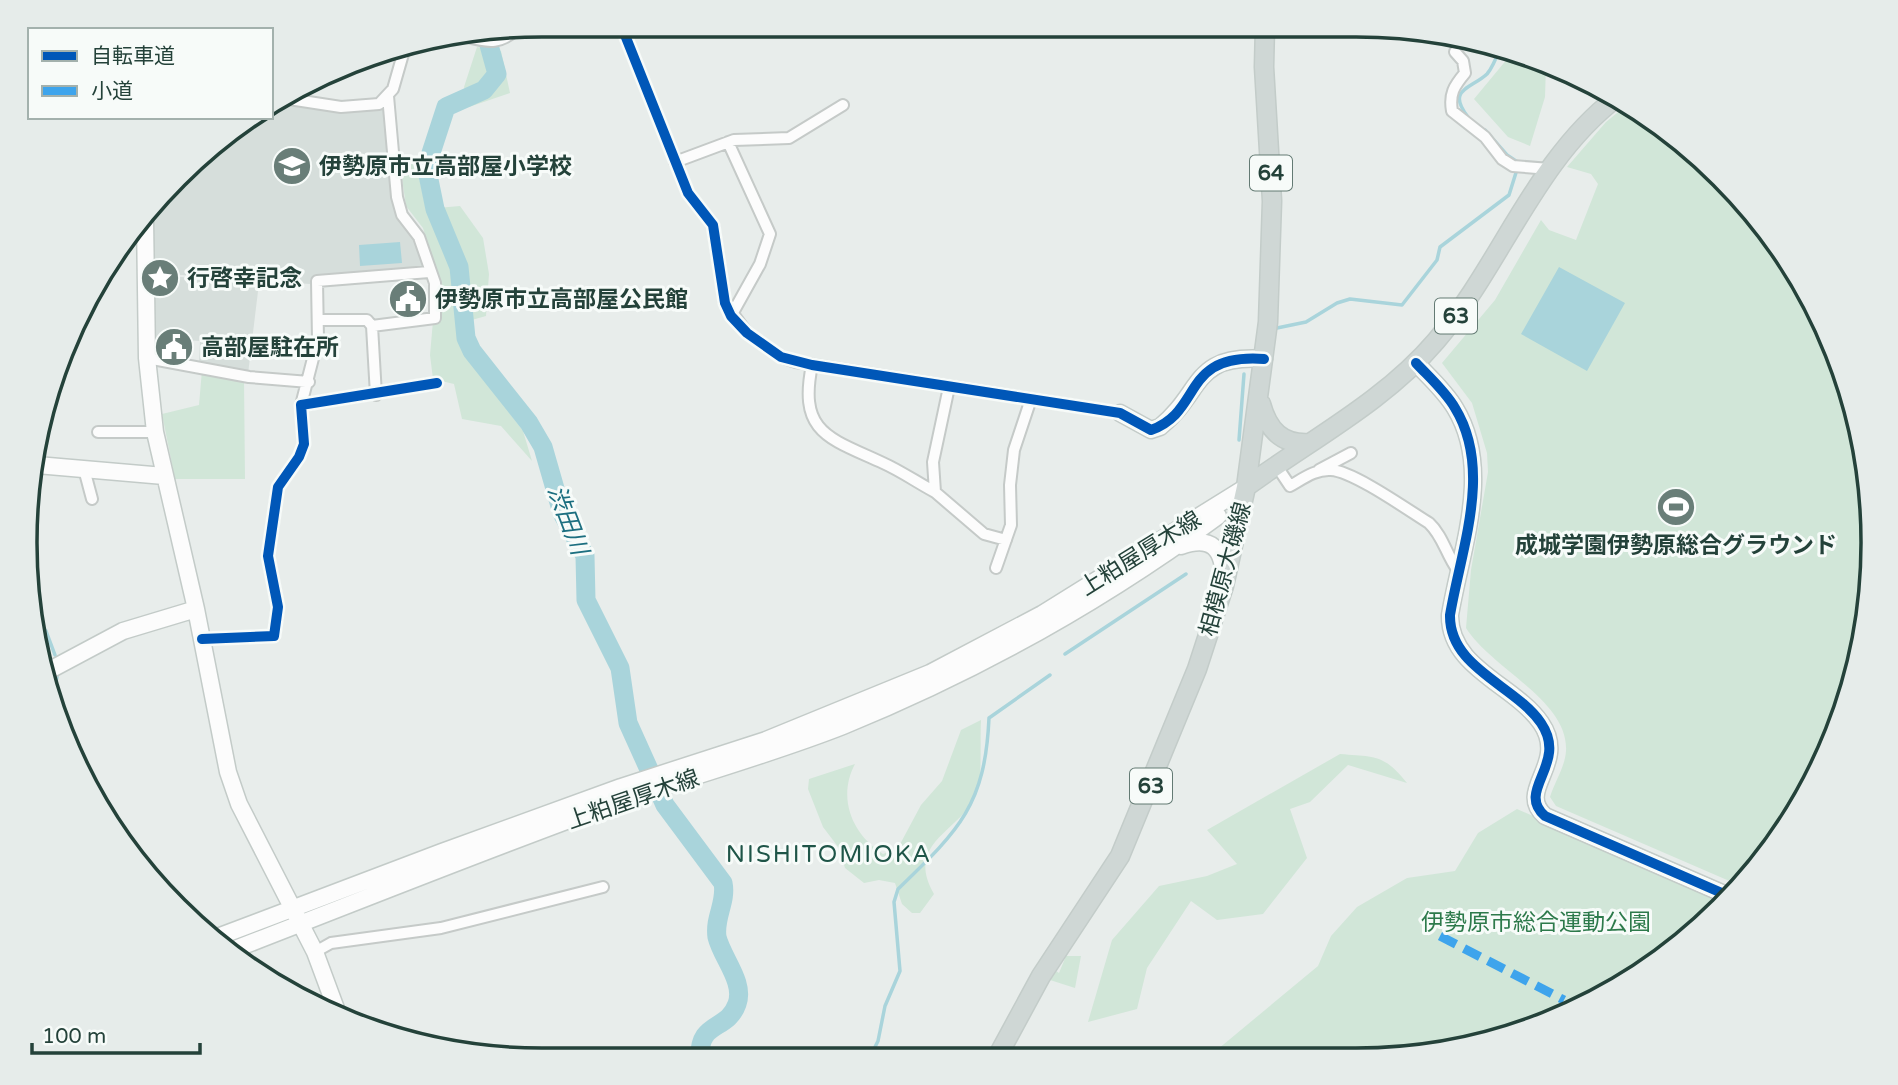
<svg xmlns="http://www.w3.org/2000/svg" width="1898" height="1085" font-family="'Varela Round','Noto Sans JP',sans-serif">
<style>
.built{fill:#d6dedb}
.green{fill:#d1e6d8}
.water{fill:#a9d4db}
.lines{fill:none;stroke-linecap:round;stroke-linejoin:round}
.stream{stroke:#a9d4db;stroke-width:3.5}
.river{stroke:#a9d4db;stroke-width:19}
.street-casing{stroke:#c5cac8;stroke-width:14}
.secondary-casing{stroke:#c3cbc8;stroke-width:19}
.primary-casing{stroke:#c3ccc9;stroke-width:21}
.street{stroke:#fcfcfc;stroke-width:10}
.secondary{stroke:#fcfcfc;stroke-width:16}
.primary{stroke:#cfd7d5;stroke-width:18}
.quiet{stroke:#3ea4ec;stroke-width:9;stroke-dasharray:18 9;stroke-linecap:butt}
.cycleway-casing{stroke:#f7fbf9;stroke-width:15}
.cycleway{stroke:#0057b8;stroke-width:10}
.labels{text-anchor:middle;stroke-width:6;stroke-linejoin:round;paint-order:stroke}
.shield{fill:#f7fbf9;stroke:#637a73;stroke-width:2}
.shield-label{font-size:21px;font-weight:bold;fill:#24423a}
.poi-label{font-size:23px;font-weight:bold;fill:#24423a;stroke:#f7fbf9;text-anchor:start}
.street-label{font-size:23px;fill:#24423a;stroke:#f7fbf9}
.park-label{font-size:23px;fill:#2d7a4b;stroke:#f7fbf9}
.water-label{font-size:24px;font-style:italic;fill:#1c6f80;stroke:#f7fbf9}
.neighbourhood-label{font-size:24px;letter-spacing:2px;fill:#1f5548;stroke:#f7fbf9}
.rim{fill:none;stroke:#24423a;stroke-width:3.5}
</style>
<rect width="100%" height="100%" fill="#e8edeb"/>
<path class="built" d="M 283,102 L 344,110 L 384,108 L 392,200 L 414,232 L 426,269 L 312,278 L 310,284 L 154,273 L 153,210 L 227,131 L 254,117 L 271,117 L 271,108 Z
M 155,275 L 259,283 L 248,374 L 199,362 L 200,341 L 155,338 Z"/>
<path class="green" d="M 477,47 L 501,51 L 510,93 L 469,107 L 464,87 Z
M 1508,58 L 1546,65 L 1545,97 L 1530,146 L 1508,137 L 1474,99 Z
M 1628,104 L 1643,112 L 1721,176 L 1786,254 L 1834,344 L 1863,441 L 1873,542 L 1864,643 L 1834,740 L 1786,830 L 1741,886 L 1556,806 L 1550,797 C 1555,781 1565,767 1566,751 C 1569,701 1491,668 1466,628 L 1471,570 L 1488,472 L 1487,453 L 1472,403 L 1442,363 L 1495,300 L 1541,220 L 1549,230 L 1576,240 L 1598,184 L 1591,174 L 1567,167 L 1606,122 Z
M 399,157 L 415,159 L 426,209 L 460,206 L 483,238 L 489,274 L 486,316 L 461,323 L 464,352 L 523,431 L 532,461 L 501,426 L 462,419 L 454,384 L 433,379 L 430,355 L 437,275 L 423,228 L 406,206 Z
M 202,370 L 244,379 L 245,479 L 175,479 L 162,414 L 199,405 Z
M 981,720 C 980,737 982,778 978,790 C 964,832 903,840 934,894 L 920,913 L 912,913 L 902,904 L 895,883 L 879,880 L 864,883 L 845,868 L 839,848 L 823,827 L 808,789 L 809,779 L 855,764 C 837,798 852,834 883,854 L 898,848 L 921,805 L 942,781 L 961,730 Z
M 1340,754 C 1375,757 1384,754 1407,783 L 1348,765 L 1310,802 L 1290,809 L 1307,858 L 1263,914 L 1217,920 L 1191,901 L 1147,968 L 1137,1009 L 1088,1022 L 1112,940 L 1159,886 L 1207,876 L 1237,864 L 1207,830 Z
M 1517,809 L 1727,902 L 1615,991 L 1522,1033 L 1390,1059 L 1206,1059 L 1318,966 L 1331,936 L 1357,907 L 1407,878 L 1455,871 L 1478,833 Z
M 1066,956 L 1081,956 L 1075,988 L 1050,980 L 1056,971 L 1059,973 Z"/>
<path class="water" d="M 400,242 L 402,263 L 360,266 L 359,245 Z
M 1559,267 L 1625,303 L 1587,371 L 1521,334 Z"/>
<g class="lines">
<path class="stream" d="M 1468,117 C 1446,89 1471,89 1487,74 C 1493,67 1497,56 1500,48
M 1277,328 L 1306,322 L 1337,303 L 1350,299 L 1402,305 L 1437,260 L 1440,247 L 1509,195 L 1519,163 L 1507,155 L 1485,130
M 1239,440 L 1244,374
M 36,620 L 46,631 L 55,655
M 1065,654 L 1186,574
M 53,692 L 57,677
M 869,1059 L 878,1041 L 885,1006 L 900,971 L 894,902 L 898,889 C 959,830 985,806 989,718 L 1050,675"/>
<path class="river" d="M 492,33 L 489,45 L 497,74 L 484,90 L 446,107 L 431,153 L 428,175 L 435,209 L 459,267 L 466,338 L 472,351 L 529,423 L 543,447 L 562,513 L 585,556 L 586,600 L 620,668 L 628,723 L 665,805 L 723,883 C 727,902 714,917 717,937 C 722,958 745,982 737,1004 C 727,1032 698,1020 700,1059"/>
<g class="street-casing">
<path id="street" d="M 621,25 L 688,193 L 713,225 L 725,303 L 747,333 L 781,357 L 796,362 L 1120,413
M 467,37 C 490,43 500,44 519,28
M 1455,52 L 1463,61 L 1465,73 C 1454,86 1449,94 1452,111 L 1485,137 L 1502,159 L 1513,166 L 1550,169
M 289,99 L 341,107 L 379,104 L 393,89 L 405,47
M 728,142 L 770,234 L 760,264 L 731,316
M 675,162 L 734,140 L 789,138 L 843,105
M 318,320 L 367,320 L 372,326 L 376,395
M 372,326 L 435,318 L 435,283 L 419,237 L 402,215 L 397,197 L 388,96
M 147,358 L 249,377 L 309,382
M 812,365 C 798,433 829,438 883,463 C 901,471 918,483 935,492
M 949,387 L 933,462 L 935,492 L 984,534 L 1006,540
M 301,405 L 318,339 L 317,281 L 429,272
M 98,432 L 155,432
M 1276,465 L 1290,486 C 1304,478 1316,469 1331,470 C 1353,471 1408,510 1429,523 C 1443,536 1446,554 1457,569
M 84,469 L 92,499
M 1319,470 L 1351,453
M 996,568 L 1011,525 L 1010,485 L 1014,450 L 1031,399
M 202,639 L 274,636 L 278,607 L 268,556 L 278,487 L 299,457 L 304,444 L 301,405 L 437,383
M 315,952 L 331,943 L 441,928 L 603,887"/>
</g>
<g class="secondary-casing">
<path id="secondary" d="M 145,219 L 147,358 L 155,432 L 196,609 L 228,772 L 239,804 L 315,952 L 338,1014
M 1416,363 C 1429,377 1445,391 1455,408 C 1493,470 1461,549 1450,615 C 1449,668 1515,685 1541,723 C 1569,764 1515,790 1545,816 L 1731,897
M 1120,413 L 1151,430 L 1160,427 C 1204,391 1192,354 1264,359
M 37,465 L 164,476
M 1181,546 C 1212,535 1223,549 1224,578
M 48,671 L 123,631 L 196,609
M 215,938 L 442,852 L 621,787 L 766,740 L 930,673 L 1042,614 L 1246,487
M 230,951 C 362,900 493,847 626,799 C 698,774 772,754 843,726 C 975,672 1103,601 1218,516"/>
</g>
<g class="primary-casing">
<path id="primary" d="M 1261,404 C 1268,430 1282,445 1310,443
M 1246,487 C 1310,440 1384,402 1436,341 C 1501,265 1535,160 1616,98
M 996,1059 L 1041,976 L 1120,856 L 1197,669 L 1224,586 L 1246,487 L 1268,322 L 1272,201 L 1264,67 L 1265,25"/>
</g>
<use href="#street" class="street"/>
<use href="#secondary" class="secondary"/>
<use href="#primary" class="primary"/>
<path class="quiet" d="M 1440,936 L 1564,1000
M 1571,1004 L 1578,1008"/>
<g class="cycleway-casing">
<path id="cycleway" d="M 621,25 L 688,193 L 713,225 L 725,303 L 731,316 L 747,333 L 781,357 L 812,365 L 1120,413 L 1151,430 C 1204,411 1180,353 1264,359
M 1416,363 C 1429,377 1445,391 1455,408 C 1493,470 1461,549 1450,615 C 1449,668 1515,685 1541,723 C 1569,764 1515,790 1545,816 L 1731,897
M 202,639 L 274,636 L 278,607 L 268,556 L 278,487 L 299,457 L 304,444 L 301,405 L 437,383"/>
</g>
<use href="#cycleway" class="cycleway"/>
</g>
<defs>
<g id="school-disc" transform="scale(2.0125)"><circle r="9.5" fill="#697e78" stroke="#f7fbf9"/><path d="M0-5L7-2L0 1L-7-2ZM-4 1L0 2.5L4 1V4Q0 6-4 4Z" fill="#fff"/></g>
<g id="sight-disc" transform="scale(2.0125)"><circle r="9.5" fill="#697e78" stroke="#f7fbf9"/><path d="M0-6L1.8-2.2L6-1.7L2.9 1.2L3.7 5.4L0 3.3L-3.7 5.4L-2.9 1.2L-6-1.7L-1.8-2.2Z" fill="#fff"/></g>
<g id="civic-disc" transform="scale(2.0125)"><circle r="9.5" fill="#697e78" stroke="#f7fbf9"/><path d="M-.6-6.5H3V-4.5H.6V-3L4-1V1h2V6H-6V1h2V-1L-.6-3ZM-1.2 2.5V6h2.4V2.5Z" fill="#fff"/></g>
<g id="stadium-disc" transform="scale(2.0125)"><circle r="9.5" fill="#697e78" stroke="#f7fbf9"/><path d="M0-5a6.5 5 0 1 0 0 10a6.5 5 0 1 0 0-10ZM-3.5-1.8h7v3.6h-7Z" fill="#fff"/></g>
</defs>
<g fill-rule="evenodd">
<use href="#school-disc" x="292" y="166"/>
<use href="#sight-disc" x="160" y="278"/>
<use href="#civic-disc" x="408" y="299"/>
<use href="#civic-disc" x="174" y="347"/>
<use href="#stadium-disc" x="1676" y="507"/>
</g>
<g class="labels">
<g class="shield">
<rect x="1250" y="155.5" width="42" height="35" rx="5"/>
<rect x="1435" y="298.5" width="42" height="35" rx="5"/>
<rect x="1130" y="768.5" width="42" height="35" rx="5"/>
</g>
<g class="shield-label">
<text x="1271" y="180">64</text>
<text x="1456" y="323">63</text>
<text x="1151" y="793">63</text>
</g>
<g class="poi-label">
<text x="319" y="174">伊勢原市立高部屋小学校</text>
<text x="187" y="286">行啓幸記念</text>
<text x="435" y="307">伊勢原市立高部屋公民館</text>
<text x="201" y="355">高部屋駐在所</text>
<text x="1676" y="553" text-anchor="middle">成城学園伊勢原総合グラウンド</text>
</g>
<g class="street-label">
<text transform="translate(1140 553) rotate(-32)" y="8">上粕屋厚木線</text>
<text transform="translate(1225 569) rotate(-75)" y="8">相模原大磯線</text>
<text transform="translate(633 799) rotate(-19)" y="8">上粕屋厚木線</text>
</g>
<g class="park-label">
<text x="1536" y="930">伊勢原市総合運動公園</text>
</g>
<g class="water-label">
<text transform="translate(568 520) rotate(69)" y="8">渋田川</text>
</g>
<g class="neighbourhood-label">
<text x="829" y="862">NISHITOMIOKA</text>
</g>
</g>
<path d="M0 0H1898V1085H0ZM542 37H1356A505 505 0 0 1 1861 542V543A505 505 0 0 1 1356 1048H542A505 505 0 0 1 37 543V542A505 505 0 0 1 542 37Z" fill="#e6ecea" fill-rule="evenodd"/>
<path class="rim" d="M542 37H1356A505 505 0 0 1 1861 542V543A505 505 0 0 1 1356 1048H542A505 505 0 0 1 37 543V542A505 505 0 0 1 542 37Z"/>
<rect x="28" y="28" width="245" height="91" fill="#f7fbf9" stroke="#a3b1ad" stroke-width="2"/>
<rect x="42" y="51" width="35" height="10" fill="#0057b8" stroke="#a3b1ad" stroke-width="2"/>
<text x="91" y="63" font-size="21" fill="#24423a">自転車道</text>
<rect x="42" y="86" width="35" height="10" fill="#3ea4ec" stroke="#a3b1ad" stroke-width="2"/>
<text x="91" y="98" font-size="21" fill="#24423a">小道</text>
<path d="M32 1043v10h168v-10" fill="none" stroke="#24423a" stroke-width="3.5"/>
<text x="42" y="1043" font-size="21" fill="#24423a" stroke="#f7fbf9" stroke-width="5" paint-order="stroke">100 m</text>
</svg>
